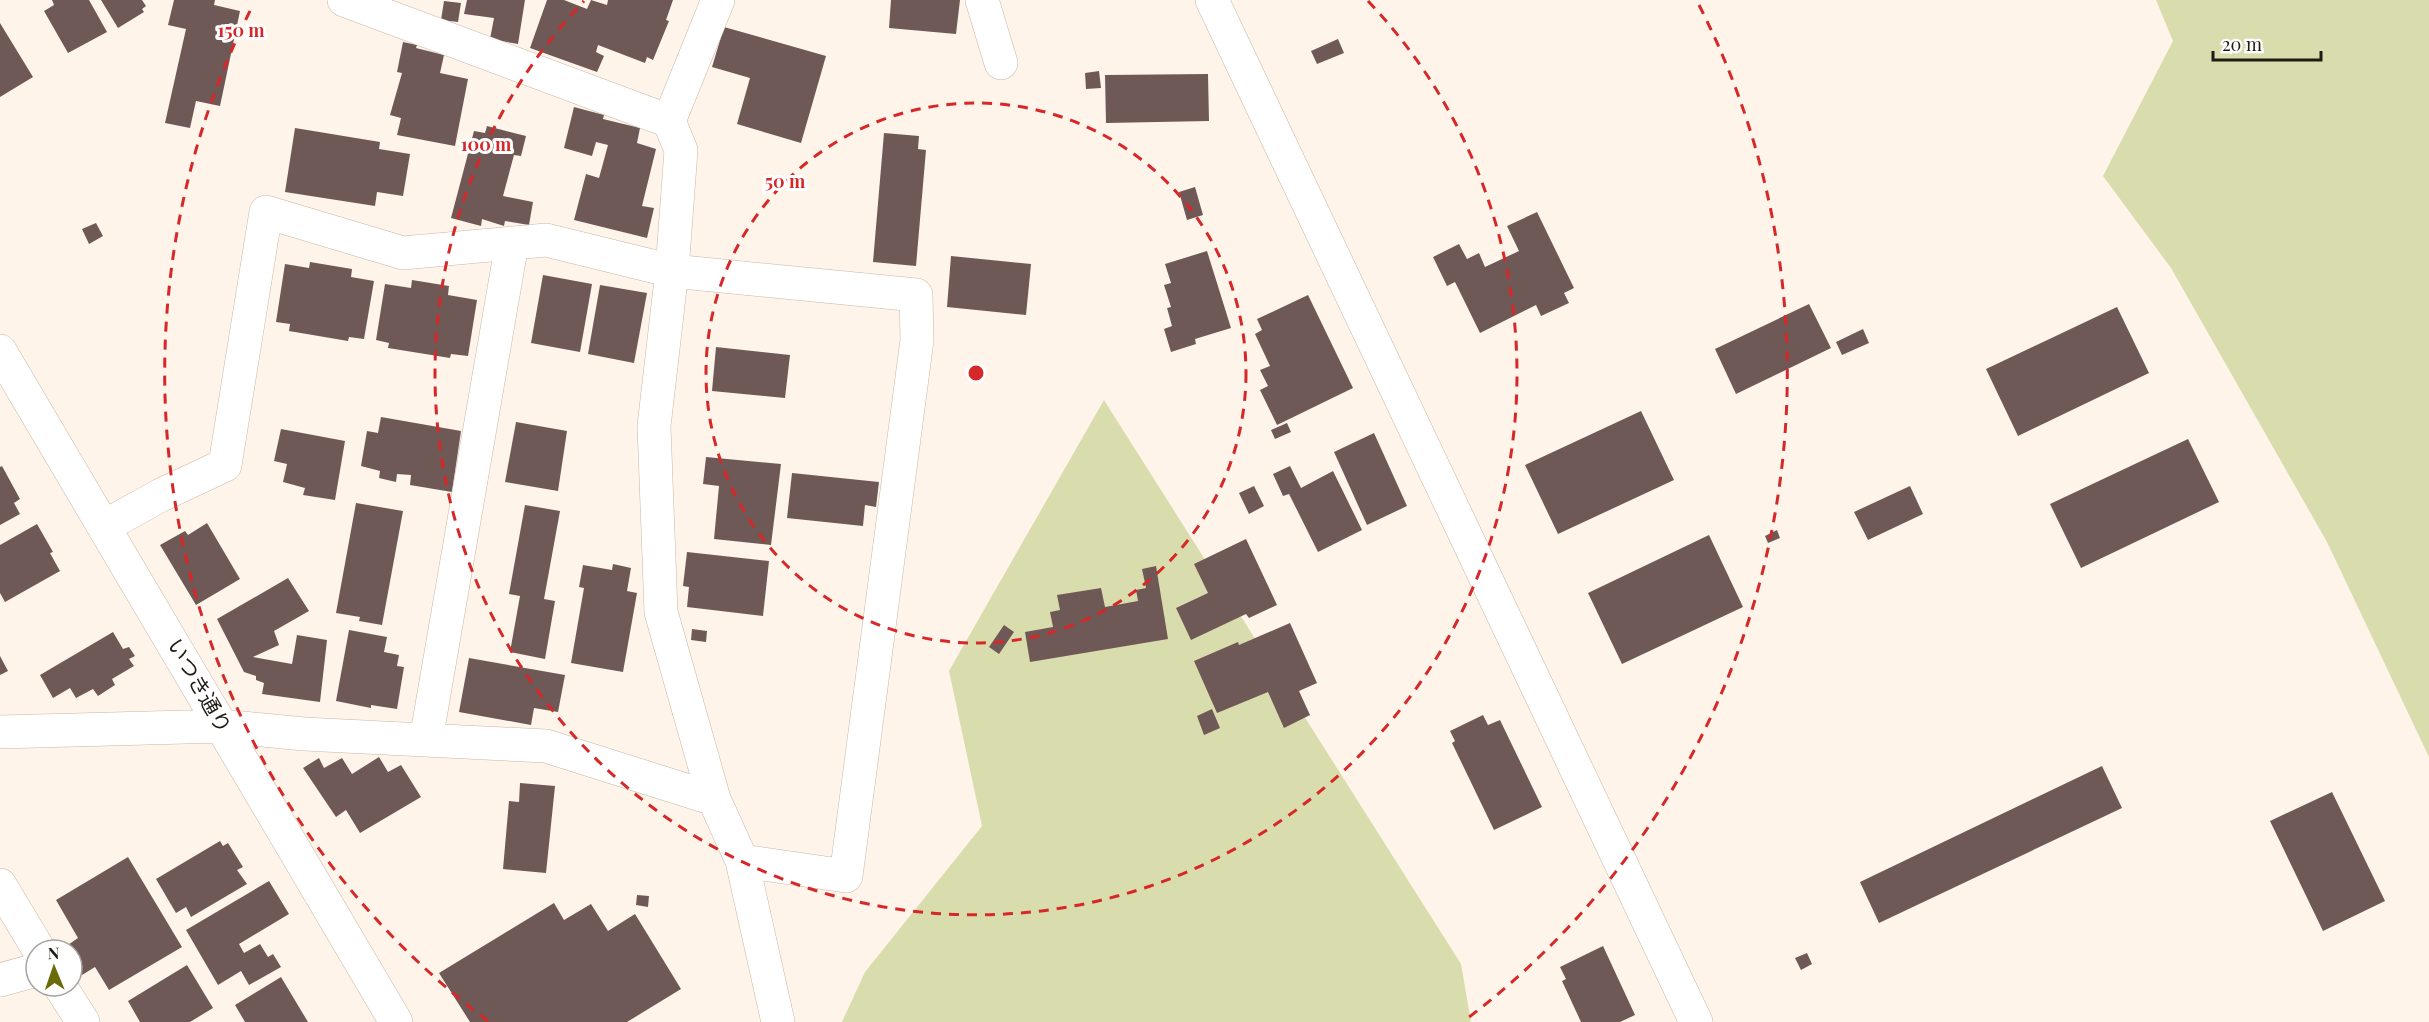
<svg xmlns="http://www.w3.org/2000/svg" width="2429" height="1022" font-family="'Playfair Display','Noto Sans JP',serif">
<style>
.green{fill:#d9dcac}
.building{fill:#6f5957}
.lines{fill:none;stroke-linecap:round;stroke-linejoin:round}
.minor-casing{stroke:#c7b7a6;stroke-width:34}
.minor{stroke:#fff;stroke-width:33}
.ring{fill:none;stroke:#d62828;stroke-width:3;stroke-dasharray:10 8}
.labels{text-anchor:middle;stroke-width:6;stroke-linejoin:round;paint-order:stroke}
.street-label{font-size:21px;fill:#201a14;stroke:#fff}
.centre{fill:#d62828;stroke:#fff;stroke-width:3}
.ring-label{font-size:18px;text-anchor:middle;font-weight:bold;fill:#d62828;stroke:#fff;stroke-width:6;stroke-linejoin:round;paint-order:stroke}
</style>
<rect width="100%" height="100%" fill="#fff4ea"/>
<path class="green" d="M 2156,0 L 2429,0 L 2429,757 L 2327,542 L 2171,268 L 2103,176 L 2173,41 Z
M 1104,400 L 1461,964 L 1471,1022 L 842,1022 L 865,972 L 982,826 L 949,671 Z"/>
<path class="building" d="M 52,0 L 89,0 L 107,32 L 68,53 L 44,11 L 54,5 Z
M 101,0 L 142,0 L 146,6 L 142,9 L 144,12 L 118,28 Z
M 174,0 L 215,0 L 214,5 L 240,11 L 220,106 L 196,101 L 190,128 L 165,123 L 186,29 L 168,25 Z
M 467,0 L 525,0 L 518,44 L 490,39 L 494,18 L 464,14 Z
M 547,0 L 564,0 L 587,9 L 591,0 L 607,5 L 608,0 L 673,0 L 666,20 L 669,21 L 653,60 L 647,57 L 645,63 L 598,45 L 596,52 L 604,56 L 597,72 L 530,48 Z
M 891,0 L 960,0 L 956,34 L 889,28 Z
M 444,1 L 461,3 L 458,22 L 441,20 Z
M 0,23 L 33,77 L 0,97 Z
M 724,27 L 826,56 L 801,143 L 737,124 L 750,78 L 712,67 Z
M 1338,39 L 1344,53 L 1317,64 L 1311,51 Z
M 403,42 L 417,45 L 416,48 L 444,55 L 440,73 L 468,79 L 455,146 L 397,135 L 401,118 L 390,115 L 402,73 L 397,72 Z
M 1099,71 L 1101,88 L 1086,89 L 1085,73 Z
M 1208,74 L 1209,121 L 1106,123 L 1105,75 Z
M 574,107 L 604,115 L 603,119 L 640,128 L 637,143 L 656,149 L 642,206 L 654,208 L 647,238 L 574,220 L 586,174 L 599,178 L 608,145 L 596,142 L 592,156 L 564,148 Z
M 487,126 L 526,136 L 521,156 L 514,155 L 503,196 L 533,202 L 529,225 L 505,221 L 504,226 L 482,219 L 481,226 L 451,218 L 474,131 L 485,133 Z
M 295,128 L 380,142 L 379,149 L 410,154 L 403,196 L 377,192 L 375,206 L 285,192 Z
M 884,133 L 919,136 L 918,149 L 926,150 L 916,266 L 873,262 Z
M 1195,187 L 1203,215 L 1187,220 L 1179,192 Z
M 1537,212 L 1574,288 L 1564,293 L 1569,303 L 1541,316 L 1536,305 L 1480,333 L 1455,282 L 1447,286 L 1433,257 L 1459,244 L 1467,259 L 1479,253 L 1485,267 L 1519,251 L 1507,226 Z
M 96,223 L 103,236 L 89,244 L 82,229 Z
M 1207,251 L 1231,328 L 1195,339 L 1196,344 L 1171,352 L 1164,329 L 1172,326 L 1167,308 L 1171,307 L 1164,285 L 1171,283 L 1165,264 Z
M 951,256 L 1031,264 L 1026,315 L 947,307 Z
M 310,262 L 352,269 L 351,277 L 374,281 L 364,339 L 349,337 L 348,341 L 289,331 L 290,324 L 276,322 L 285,264 L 309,268 Z
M 543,275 L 592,284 L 580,352 L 531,343 Z
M 412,280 L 449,286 L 448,295 L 477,300 L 468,356 L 451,354 L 450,358 L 388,348 L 389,343 L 376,340 L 385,284 L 411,288 Z
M 600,285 L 647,293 L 634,363 L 588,354 Z
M 1308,295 L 1353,388 L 1277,425 L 1260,390 L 1268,386 L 1260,370 L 1270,366 L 1255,334 L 1262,330 L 1257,319 Z
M 1809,304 L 1831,348 L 1736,394 L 1715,349 Z
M 2117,307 L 2149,373 L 2018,436 L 1986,369 Z
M 1863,329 L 1869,343 L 1842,355 L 1836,342 Z
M 716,347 L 790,355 L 785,398 L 712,391 Z
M 1641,411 L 1674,480 L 1558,534 L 1525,465 Z
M 381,417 L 461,431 L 452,492 L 410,485 L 411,475 L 397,474 L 396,482 L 379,478 L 380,471 L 361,466 L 367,431 L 378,433 Z
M 516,422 L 567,431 L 558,491 L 505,482 Z
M 1287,423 L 1291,432 L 1275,439 L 1271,430 Z
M 281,429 L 345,441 L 335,500 L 303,495 L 305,488 L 283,482 L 287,464 L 274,461 Z
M 1374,433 L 1407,506 L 1367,525 L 1334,452 Z
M 2188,439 L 2219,502 L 2081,568 L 2050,504 Z
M 706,457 L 781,464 L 771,545 L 714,539 L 719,486 L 703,484 Z
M 2,466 L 20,499 L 14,503 L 20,514 L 0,525 L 0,467 Z
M 1290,466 L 1301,488 L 1333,471 L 1362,530 L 1318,552 L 1289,494 L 1283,496 L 1273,474 Z
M 792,473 L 879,482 L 876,507 L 865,505 L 863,526 L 787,518 Z
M 1254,486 L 1264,506 L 1249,514 L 1239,493 Z
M 1910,486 L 1923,514 L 1868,540 L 1854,512 Z
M 356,503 L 403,511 L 382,625 L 359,621 L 360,617 L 336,613 Z
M 525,505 L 560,511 L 544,599 L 555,601 L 545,659 L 510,652 L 520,596 L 509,594 Z
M 207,523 L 240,579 L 196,605 L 160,545 L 185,531 L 188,535 Z
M 37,524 L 53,552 L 50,553 L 60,571 L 5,602 L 0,593 L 0,545 Z
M 1777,530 L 1780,538 L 1768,543 L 1765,536 Z
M 1709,535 L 1743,607 L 1622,664 L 1588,593 Z
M 1246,539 L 1277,605 L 1249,618 L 1246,614 L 1191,640 L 1176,608 L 1208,593 L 1194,564 Z
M 687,552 L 769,561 L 763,616 L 687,607 L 689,587 L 683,586 Z
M 613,564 L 631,568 L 627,591 L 637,593 L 623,672 L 571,663 L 584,588 L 579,587 L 583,565 L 612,570 Z
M 1156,566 L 1168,639 L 1030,662 L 1025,632 L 1053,627 L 1050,612 L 1060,610 L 1057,595 L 1101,588 L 1105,607 L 1138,601 L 1136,590 L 1146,588 L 1142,569 Z
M 288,578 L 309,611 L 274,631 L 279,645 L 253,657 L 292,664 L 297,635 L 327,640 L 320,702 L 262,694 L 264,683 L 256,680 L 256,676 L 244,672 L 217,619 Z
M 1290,623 L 1317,683 L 1299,691 L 1310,715 L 1284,728 L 1268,692 L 1217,713 L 1194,661 L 1238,642 L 1239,645 Z
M 1004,625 L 1014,632 L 999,654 L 989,647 Z
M 692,629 L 707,631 L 706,642 L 691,640 Z
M 349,630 L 387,637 L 384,652 L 399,655 L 397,666 L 404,667 L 397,709 L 371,705 L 371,708 L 336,701 Z
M 113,632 L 123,649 L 129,647 L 135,656 L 129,659 L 134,666 L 112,679 L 115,685 L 98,696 L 93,689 L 76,698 L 70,688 L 53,698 L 40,675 Z
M 0,656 L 8,671 L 0,675 Z
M 469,658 L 565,675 L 558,712 L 534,708 L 531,725 L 459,712 Z
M 1212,709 L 1220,728 L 1204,735 L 1197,716 Z
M 1483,715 L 1488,725 L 1500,720 L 1542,807 L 1494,830 L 1452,743 L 1455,741 L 1450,731 Z
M 379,757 L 388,772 L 401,765 L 421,797 L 360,833 L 346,810 L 336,817 L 303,768 L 319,758 L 324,768 L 342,758 L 352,774 Z
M 2102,766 L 2122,808 L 1879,923 L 1860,882 Z
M 520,783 L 555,786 L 546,873 L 503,869 L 509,801 L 519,802 Z
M 2332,792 L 2385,901 L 2323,931 L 2270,821 Z
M 220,841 L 223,846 L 228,843 L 243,867 L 237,870 L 247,884 L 191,917 L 186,907 L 176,913 L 156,879 Z
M 128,857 L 182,947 L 109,990 L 95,967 L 82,975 L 72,959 L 72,950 L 67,950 L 65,947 L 78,938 L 56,900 Z
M 269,881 L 289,914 L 239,944 L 244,953 L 260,944 L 268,957 L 273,954 L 281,967 L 249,985 L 241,971 L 218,985 L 186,930 Z
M 637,895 L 649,896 L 648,907 L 636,905 Z
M 554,903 L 564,920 L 591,904 L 608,931 L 635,914 L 681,989 L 627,1022 L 470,1022 L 439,973 Z
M 1603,946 L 1635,1015 L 1620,1022 L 1581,1022 L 1562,981 L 1566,979 L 1560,967 Z
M 1807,953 L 1812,964 L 1801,970 L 1795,958 Z
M 187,965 L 213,1008 L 190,1022 L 140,1022 L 128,1001 Z
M 281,977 L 308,1022 L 245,1022 L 235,1005 Z"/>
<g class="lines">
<g class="minor-casing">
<path id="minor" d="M 344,0 L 669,121
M 718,0 L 669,121 L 681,150 L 672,271 L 654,426 L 661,612 L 714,799 L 742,861 L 778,1022
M 982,0 L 1001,63
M 1212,0 L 1696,1022
M 0,351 L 396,1022
M 105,526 L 161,495 L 225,465 L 266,212 L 403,253 L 546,240 L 672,271 L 916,295 L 917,340 L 846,876 L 742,861
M 0,732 L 222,726 L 304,734 L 546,746 L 714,799
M 426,740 L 512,243
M 0,885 L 39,950
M 0,980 L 36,970
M 60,986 L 83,1022"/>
</g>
<use href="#minor" class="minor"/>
</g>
<g class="ring">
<circle cx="976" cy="373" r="270"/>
<path d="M1368 1A541 541 0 1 1 584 1"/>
<path d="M488 1021A811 811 0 0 1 253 5M1699 5A811 811 0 0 1 1464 1021"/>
</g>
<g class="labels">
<g class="street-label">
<text transform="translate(199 686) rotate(60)" y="7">いつき通り</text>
</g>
</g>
<circle cx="976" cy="373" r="9" class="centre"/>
<g class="ring-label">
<text x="241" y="37">150 m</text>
<text x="486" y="151">100 m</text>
<text x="785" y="188">50 m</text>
</g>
<g transform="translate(54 968) rotate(358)"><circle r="28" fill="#ffffff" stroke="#a6a3a1" stroke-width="1.5"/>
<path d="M0-4.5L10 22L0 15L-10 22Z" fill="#696a08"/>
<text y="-9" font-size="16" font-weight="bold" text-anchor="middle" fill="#201a14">N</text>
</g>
<path d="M2213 51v9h108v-9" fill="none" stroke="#201a14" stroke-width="3"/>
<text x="2222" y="51" font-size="18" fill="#201a14" stroke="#ffffff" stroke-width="4.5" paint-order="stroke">20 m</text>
</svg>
